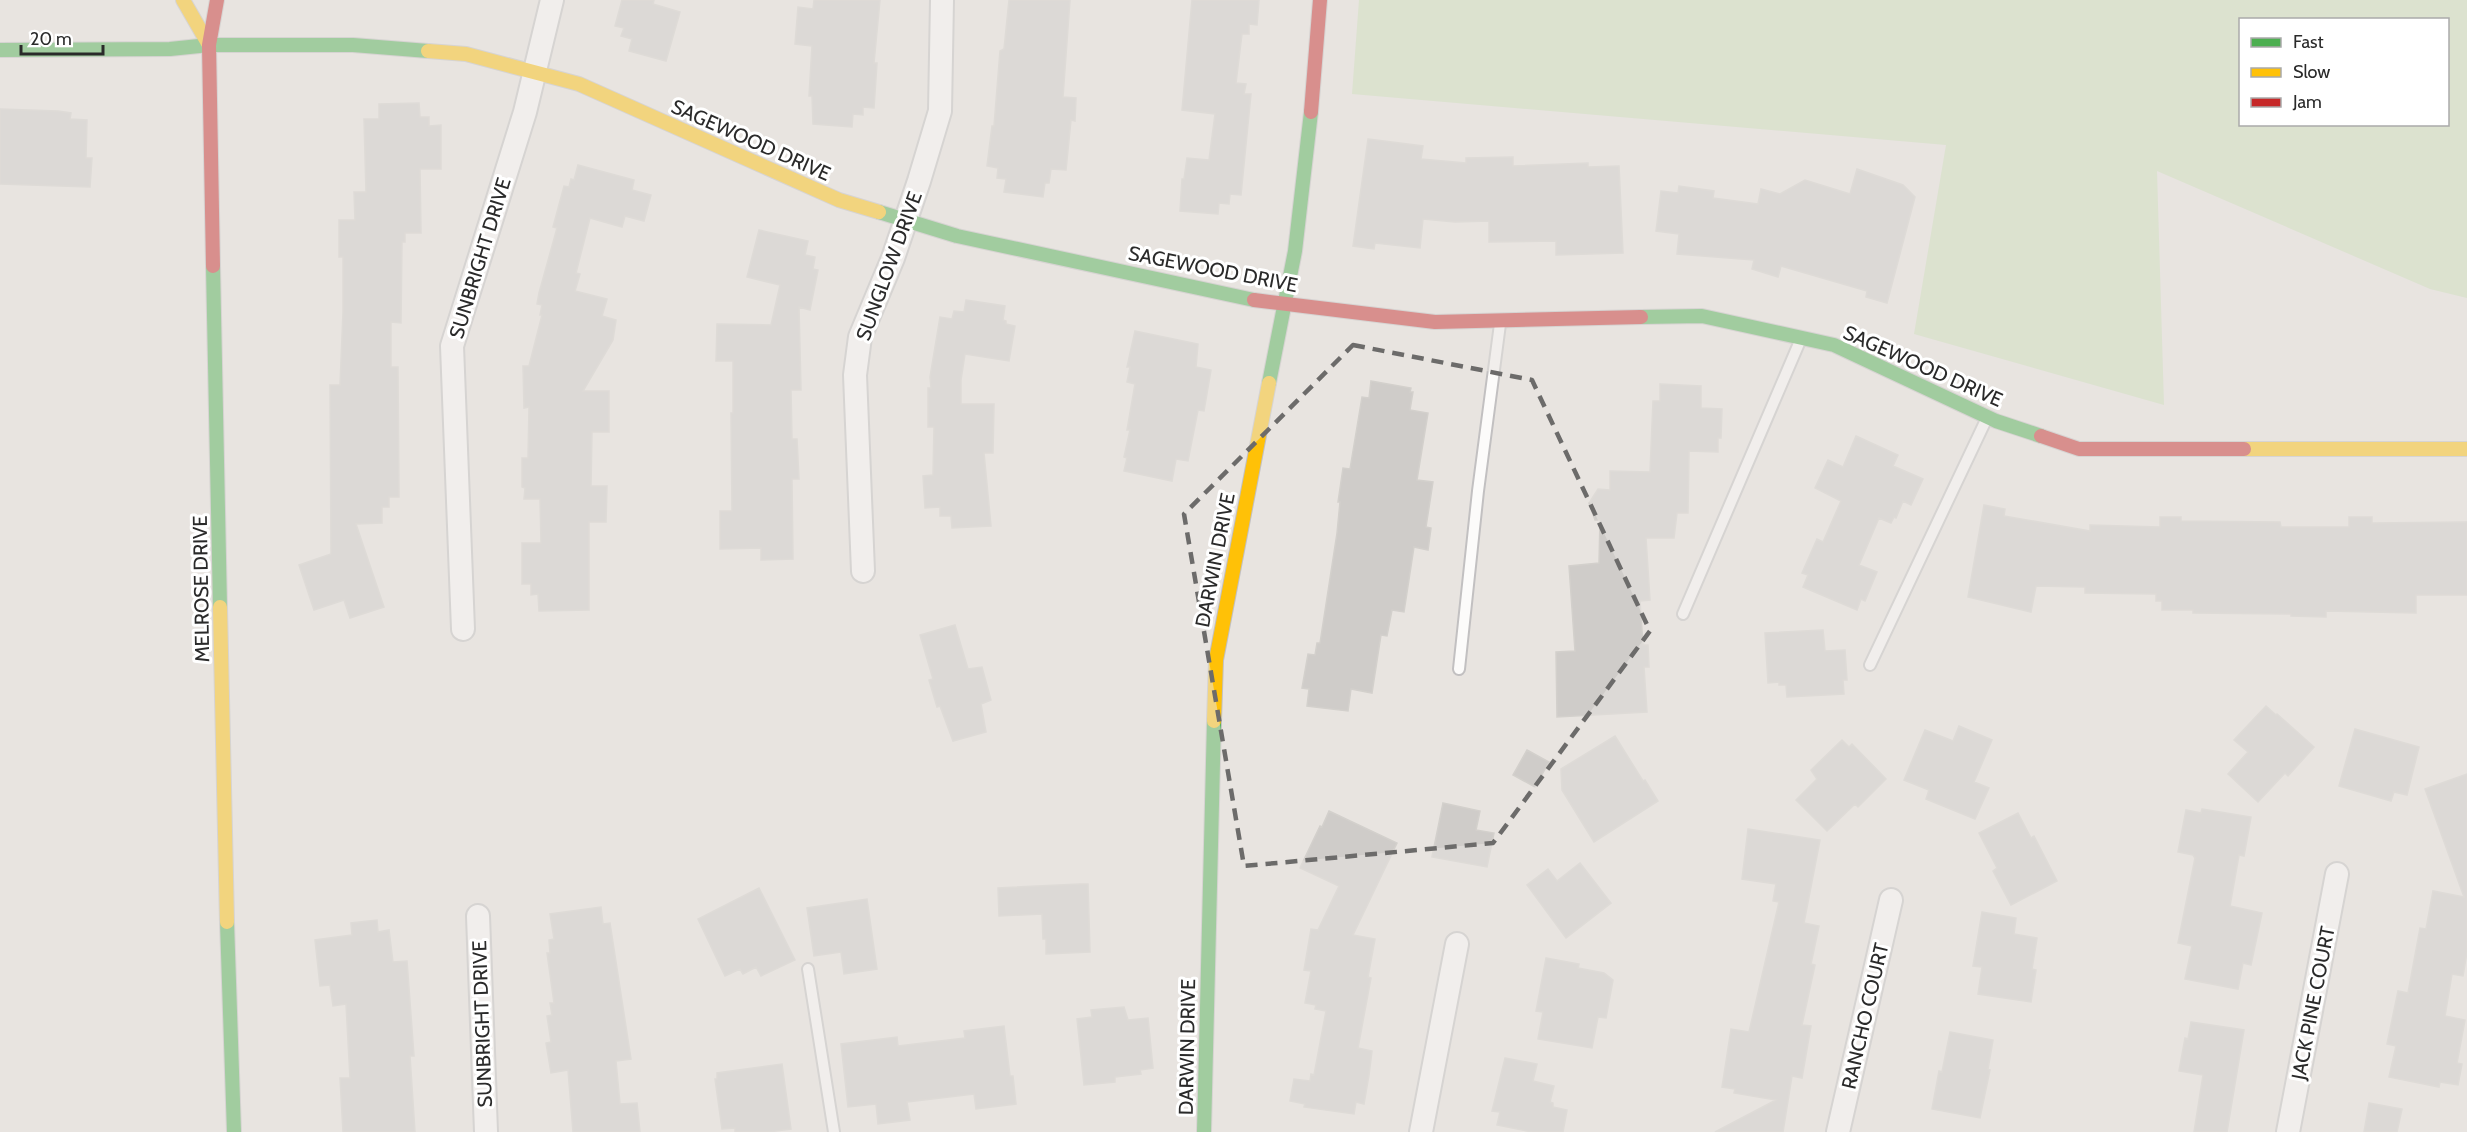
<svg xmlns="http://www.w3.org/2000/svg" width="2467" height="1132" font-family="Cabin,sans-serif">
<style>
.green{fill:#cee0bb;fill-rule:evenodd}
.building{fill:#cfccc9;stroke:#d3d0cc;stroke-width:1.5}
.lines{fill:none;stroke-linecap:round;stroke-linejoin:round}
.lane-casing{stroke:#c2c0c1;stroke-width:14}
.street-casing{stroke:#c2c0c1;stroke-width:26}
.fast-casing{stroke:#c2c0c1;stroke-width:16}
.slow-casing{stroke:#c2c0c1;stroke-width:16}
.jam-casing{stroke:#c2c0c1;stroke-width:16}
.lane{stroke:#fcfbfa;stroke-width:10}
.street{stroke:#fcfbfa;stroke-width:22}
.fast{stroke:#4caf50;stroke-width:14}
.slow{stroke:#ffc107;stroke-width:14}
.jam{stroke:#c62828;stroke-width:14}
.marked{fill:none;stroke:#6c6b6a;stroke-width:4.5;stroke-dasharray:12 8;stroke-linejoin:round}
.labels{text-anchor:middle;stroke-width:6;stroke-linejoin:round;paint-order:stroke}
.street-label{font-size:20px;fill:#2a2a2a;stroke:#fff}
</style>
<rect width="100%" height="100%" fill="#e8e4e0"/>
<path class="green" d="M 1359,0 L 2467,0 L 2467,298 L 2430,289 L 2157,171 L 2164,405 L 1914,334 L 1946,145 L 1352,94 ZM 2240,20 L 2448,20 L 2448,124 L 2240,124 Z"/>
<path class="building" d="M 622,0 L 654,0 L 653,4 L 680,12 L 666,61 L 629,51 L 632,39 L 621,36 L 624,28 L 615,26 Z
M 814,0 L 880,0 L 874,63 L 877,63 L 874,108 L 863,107 L 863,115 L 853,114 L 852,127 L 813,124 L 812,96 L 809,96 L 812,46 L 795,44 L 798,7 L 813,9 Z
M 1009,0 L 1070,0 L 1063,97 L 1076,98 L 1075,121 L 1071,120 L 1066,170 L 1051,169 L 1049,183 L 1045,183 L 1043,197 L 1004,192 L 1006,179 L 997,178 L 998,168 L 987,166 L 992,126 L 994,126 L 1000,51 L 1004,49 Z
M 1192,0 L 1259,0 L 1257,25 L 1249,24 L 1249,34 L 1242,34 L 1236,83 L 1246,84 L 1244,94 L 1251,94 L 1241,195 L 1230,194 L 1229,204 L 1219,203 L 1218,214 L 1180,211 L 1182,179 L 1184,179 L 1187,158 L 1209,160 L 1215,114 L 1182,110 Z
M 419,103 L 420,117 L 429,117 L 429,126 L 441,125 L 441,169 L 420,169 L 421,233 L 405,233 L 405,242 L 402,242 L 401,323 L 391,322 L 391,367 L 398,367 L 399,497 L 389,497 L 389,507 L 382,507 L 382,523 L 356,524 L 384,607 L 350,618 L 344,600 L 314,610 L 299,565 L 331,554 L 330,385 L 340,385 L 343,312 L 343,257 L 339,257 L 339,220 L 355,220 L 354,192 L 366,192 L 364,119 L 379,119 L 379,104 Z
M 0,109 L 58,111 L 71,113 L 70,119 L 87,120 L 86,158 L 92,158 L 90,187 L 0,184 Z
M 1368,139 L 1423,146 L 1421,159 L 1466,163 L 1466,158 L 1513,157 L 1513,166 L 1588,163 L 1588,167 L 1619,166 L 1623,253 L 1556,255 L 1556,241 L 1489,242 L 1489,221 L 1455,222 L 1423,219 L 1420,248 L 1375,243 L 1374,249 L 1353,246 Z
M 578,165 L 634,180 L 632,190 L 651,195 L 644,221 L 625,216 L 622,227 L 590,218 L 576,273 L 580,274 L 575,291 L 607,299 L 602,316 L 616,320 L 613,340 L 583,391 L 609,391 L 609,432 L 592,432 L 591,486 L 607,486 L 606,522 L 589,522 L 589,610 L 539,611 L 538,594 L 531,595 L 531,584 L 522,584 L 522,543 L 541,543 L 540,499 L 524,499 L 525,488 L 522,487 L 522,458 L 528,458 L 529,407 L 524,408 L 523,366 L 529,366 L 542,315 L 540,315 L 542,305 L 537,304 L 539,293 L 557,228 L 553,227 L 564,186 L 569,187 L 571,179 L 574,180 Z
M 1857,169 L 1903,185 L 1915,197 L 1887,303 L 1866,297 L 1867,291 L 1781,266 L 1778,277 L 1752,269 L 1754,260 L 1677,254 L 1679,234 L 1656,231 L 1661,191 L 1678,193 L 1679,186 L 1714,191 L 1713,198 L 1758,204 L 1761,189 L 1780,194 L 1805,180 L 1850,194 Z
M 759,230 L 808,241 L 805,255 L 815,257 L 813,269 L 818,270 L 810,310 L 799,307 L 801,390 L 791,390 L 792,439 L 797,439 L 799,479 L 792,479 L 793,559 L 761,560 L 761,548 L 720,549 L 720,511 L 732,511 L 731,413 L 733,413 L 733,361 L 716,361 L 717,324 L 771,325 L 780,285 L 747,277 Z
M 966,300 L 1005,306 L 1003,320 L 1006,321 L 1006,324 L 1015,326 L 1009,361 L 965,354 L 961,380 L 961,404 L 994,404 L 993,453 L 984,453 L 991,526 L 952,528 L 951,516 L 940,516 L 940,507 L 925,508 L 923,476 L 933,475 L 934,427 L 928,427 L 928,388 L 931,388 L 930,377 L 940,317 L 952,319 L 954,311 L 964,312 Z
M 1135,331 L 1198,344 L 1196,367 L 1211,370 L 1204,411 L 1198,410 L 1188,461 L 1176,459 L 1172,481 L 1124,471 L 1127,458 L 1124,457 L 1130,430 L 1127,430 L 1135,384 L 1127,382 L 1130,367 L 1127,367 Z
M 1371,381 L 1411,388 L 1410,392 L 1413,392 L 1410,410 L 1428,413 L 1417,480 L 1433,482 L 1426,527 L 1431,528 L 1428,550 L 1414,547 L 1404,612 L 1392,610 L 1387,636 L 1381,635 L 1372,693 L 1351,689 L 1348,711 L 1307,706 L 1309,689 L 1302,688 L 1308,654 L 1315,655 L 1317,643 L 1320,643 L 1337,533 L 1340,502 L 1338,502 L 1343,468 L 1350,469 L 1362,397 L 1369,398 Z
M 1660,384 L 1701,386 L 1701,408 L 1722,409 L 1721,438 L 1718,438 L 1718,452 L 1689,451 L 1688,513 L 1677,513 L 1674,538 L 1646,538 L 1650,600 L 1640,601 L 1643,645 L 1648,645 L 1649,667 L 1644,667 L 1647,712 L 1557,717 L 1556,652 L 1575,651 L 1569,566 L 1599,563 L 1600,520 L 1595,520 L 1589,503 L 1598,489 L 1610,490 L 1610,471 L 1650,472 L 1653,401 L 1660,401 Z
M 1856,436 L 1898,455 L 1893,466 L 1923,479 L 1911,505 L 1903,501 L 1896,518 L 1894,517 L 1891,523 L 1879,518 L 1859,565 L 1877,572 L 1865,601 L 1861,599 L 1857,610 L 1803,587 L 1808,575 L 1802,573 L 1817,539 L 1823,542 L 1841,501 L 1815,488 L 1828,460 L 1843,467 Z
M 1984,505 L 2005,509 L 2004,516 L 2090,531 L 2090,525 L 2160,527 L 2160,517 L 2181,517 L 2181,521 L 2280,522 L 2281,527 L 2349,527 L 2349,517 L 2372,517 L 2372,523 L 2467,522 L 2467,595 L 2416,595 L 2416,613 L 2326,611 L 2326,617 L 2291,616 L 2291,614 L 2193,613 L 2193,610 L 2162,610 L 2162,601 L 2156,601 L 2156,594 L 2085,593 L 2085,587 L 2036,586 L 2031,612 L 1968,597 Z
M 955,625 L 968,669 L 982,667 L 991,700 L 981,704 L 986,732 L 953,741 L 940,706 L 937,707 L 929,680 L 933,679 L 920,635 Z
M 1823,630 L 1825,651 L 1845,650 L 1847,680 L 1843,680 L 1844,694 L 1787,697 L 1786,685 L 1779,685 L 1779,682 L 1768,683 L 1765,633 Z
M 2266,706 L 2276,715 L 2277,714 L 2314,747 L 2288,776 L 2285,773 L 2258,802 L 2228,774 L 2248,752 L 2234,740 Z
M 1959,726 L 1992,740 L 1974,782 L 1989,788 L 1975,819 L 1926,799 L 1929,790 L 1904,780 L 1925,730 L 1953,741 Z
M 2355,729 L 2419,747 L 2407,795 L 2394,792 L 2391,801 L 2339,786 Z
M 1615,736 L 1643,781 L 1645,780 L 1658,801 L 1594,842 L 1562,790 L 1561,769 Z
M 1842,740 L 1849,747 L 1852,744 L 1886,779 L 1858,807 L 1855,804 L 1827,831 L 1796,800 L 1817,779 L 1811,770 Z
M 1527,750 L 1549,762 L 1535,787 L 1513,775 Z
M 2467,774 L 2467,952 L 2463,976 L 2452,974 L 2445,1016 L 2465,1020 L 2457,1063 L 2462,1064 L 2458,1085 L 2440,1082 L 2439,1087 L 2389,1077 L 2396,1046 L 2387,1044 L 2398,991 L 2408,993 L 2420,928 L 2426,929 L 2433,891 L 2464,897 L 2425,789 Z
M 1443,803 L 1480,811 L 1476,830 L 1494,833 L 1487,867 L 1432,857 Z
M 2202,809 L 2251,817 L 2244,856 L 2239,855 L 2230,906 L 2262,913 L 2251,965 L 2243,963 L 2238,989 L 2185,979 L 2192,946 L 2178,943 L 2195,858 L 2193,855 L 2178,852 L 2186,810 L 2201,813 Z
M 1329,811 L 1397,843 L 1353,935 L 1375,939 L 1368,977 L 1371,978 L 1358,1048 L 1372,1051 L 1369,1075 L 1364,1104 L 1356,1102 L 1354,1114 L 1304,1107 L 1305,1104 L 1290,1101 L 1294,1079 L 1310,1081 L 1311,1074 L 1314,1075 L 1326,1011 L 1315,1009 L 1316,1005 L 1305,1003 L 1311,971 L 1304,970 L 1311,929 L 1318,930 L 1339,886 L 1300,868 L 1320,826 L 1322,827 Z
M 2018,813 L 2031,838 L 2034,836 L 2057,881 L 2011,905 L 1993,871 L 1997,868 L 1979,833 Z
M 1748,829 L 1820,840 L 1804,923 L 1819,926 L 1811,964 L 1815,965 L 1802,1025 L 1811,1026 L 1802,1078 L 1792,1076 L 1783,1132 L 1715,1132 L 1776,1100 L 1734,1093 L 1735,1089 L 1722,1087 L 1731,1029 L 1749,1032 L 1779,902 L 1773,901 L 1776,884 L 1742,879 Z
M 1580,863 L 1611,903 L 1566,938 L 1527,885 L 1548,869 L 1557,881 Z
M 1080,884 L 1088,884 L 1090,952 L 1046,954 L 1046,939 L 1043,939 L 1042,914 L 999,916 L 998,888 Z
M 759,888 L 795,960 L 761,976 L 756,967 L 743,974 L 740,969 L 725,976 L 698,919 Z
M 867,899 L 877,969 L 844,974 L 841,952 L 814,956 L 807,908 Z
M 601,907 L 603,924 L 610,923 L 631,1059 L 616,1061 L 620,1104 L 637,1103 L 640,1132 L 573,1132 L 568,1070 L 551,1073 L 546,1043 L 551,1042 L 547,1016 L 552,1015 L 550,1003 L 554,1003 L 547,953 L 550,953 L 549,940 L 554,939 L 550,914 Z
M 1982,912 L 2016,918 L 2014,934 L 2037,938 L 2032,969 L 2036,970 L 2031,1002 L 1978,994 L 1982,967 L 1973,966 Z
M 377,920 L 378,932 L 389,930 L 393,962 L 407,961 L 414,1056 L 410,1056 L 415,1132 L 343,1132 L 340,1078 L 350,1078 L 346,1004 L 333,1006 L 330,985 L 320,986 L 315,940 L 352,935 L 351,923 Z
M 1546,958 L 1579,964 L 1578,968 L 1604,973 L 1613,980 L 1606,1018 L 1598,1017 L 1592,1048 L 1538,1039 L 1543,1012 L 1536,1011 Z
M 1124,1007 L 1128,1020 L 1148,1018 L 1153,1068 L 1140,1070 L 1141,1074 L 1115,1077 L 1115,1082 L 1084,1085 L 1077,1019 L 1092,1017 L 1091,1010 Z
M 2191,1022 L 2244,1030 L 2227,1132 L 2194,1132 L 2203,1075 L 2179,1071 L 2185,1038 L 2188,1039 Z
M 1004,1026 L 1010,1076 L 1013,1076 L 1016,1104 L 976,1109 L 974,1094 L 907,1102 L 910,1120 L 878,1124 L 876,1104 L 848,1107 L 841,1044 L 897,1037 L 898,1046 L 965,1038 L 964,1031 Z
M 1950,1032 L 1993,1040 L 1988,1069 L 1990,1070 L 1980,1118 L 1932,1109 L 1939,1071 L 1942,1072 Z
M 1505,1058 L 1537,1064 L 1533,1081 L 1554,1086 L 1550,1102 L 1553,1103 L 1553,1107 L 1567,1110 L 1563,1132 L 1532,1132 L 1497,1125 L 1500,1112 L 1492,1111 Z
M 782,1064 L 791,1129 L 768,1132 L 735,1132 L 735,1128 L 722,1129 L 715,1079 L 717,1079 L 717,1073 Z
M 2369,1103 L 2402,1109 L 2397,1132 L 2364,1132 Z"/>
<g class="lines">
<g class="lane-casing">
<path id="lane" d="M 1683,614 L 1800,341
M 1870,665 L 1986,420
M 1459,669 L 1478,491 L 1500,324
M 808,969 L 834,1132"/>
</g>
<g class="street-casing">
<path id="street" d="M 863,571 L 855,375 L 860,337 L 893,258 L 919,181 L 940,111 L 942,0
M 463,629 L 452,346 L 525,112 L 552,0
M 478,916 L 486,1132
M 1421,1132 L 1457,944
M 1838,1132 L 1891,900
M 2288,1132 L 2337,874"/>
</g>
<g class="fast-casing">
<path id="fast" d="M 0,50 L 170,49 L 209,45 L 353,45 L 428,51
M 879,212 L 957,236 L 1254,300
M 213,266 L 220,607
M 1641,317 L 1702,316 L 1834,345 L 1996,421 L 2041,436
M 1269,383 L 1295,251 L 1311,112
M 227,922 L 234,1132
M 1204,1132 L 1214,721"/>
</g>
<g class="slow-casing">
<path id="slow" d="M 183,0 L 209,45
M 428,51 L 466,54 L 579,84 L 839,200 L 879,212
M 2244,449 L 2467,449
M 220,607 L 227,922
M 1214,721 L 1216,660 L 1269,383"/>
</g>
<g class="jam-casing">
<path id="jam" d="M 1311,112 L 1320,0
M 213,266 L 209,45 L 217,0
M 1254,300 L 1435,322 L 1641,317
M 2041,436 L 2079,449 L 2244,449"/>
</g>
<use href="#lane" class="lane"/>
<use href="#street" class="street"/>
<use href="#fast" class="fast"/>
<use href="#slow" class="slow"/>
<use href="#jam" class="jam"/>
</g>
<path d="M0 0H2467V1132H0ZM 1353,345 L 1532,380 L 1650,631 L 1493,843 L 1244,866 L 1184,514 Z" fill="#e8e4e0" fill-opacity=".55" fill-rule="evenodd"/>
<path class="marked" d="M 1353,345 L 1532,380 L 1650,631 L 1493,843 L 1244,866 L 1184,514 Z"/>
<g class="labels">
<g class="street-label">
<text transform="translate(751 140) rotate(24)" y="7">SAGEWOOD DRIVE</text>
<text transform="translate(480 258) rotate(-73)" y="7">SUNBRIGHT DRIVE</text>
<text transform="translate(889 266) rotate(-70)" y="7">SUNGLOW DRIVE</text>
<text transform="translate(1213 269) rotate(11)" y="7">SAGEWOOD DRIVE</text>
<text transform="translate(1923 366) rotate(24)" y="7">SAGEWOOD DRIVE</text>
<text transform="translate(1215 560) rotate(-79)" y="7">DARWIN DRIVE</text>
<text transform="translate(201 589) rotate(-91)" y="7">MELROSE DRIVE</text>
<text transform="translate(2313 1003) rotate(-79)" y="7">JACK PINE COURT</text>
<text transform="translate(1865 1016) rotate(-77)" y="7">RANCHO COURT</text>
<text transform="translate(482 1024) rotate(-92)" y="7">SUNBRIGHT DRIVE</text>
<text transform="translate(1187 1047) rotate(-89)" y="7">DARWIN DRIVE</text>
</g>
</g>
<rect x="2239" y="18" width="210" height="108" fill="#ffffff" stroke="#aaaaaa" stroke-width="1.5"/>
<rect x="2251" y="38" width="30" height="9" fill="#4caf50" stroke="#aaaaaa" stroke-width="1.5"/>
<text x="2293" y="48" font-size="18" fill="#2a2a2a">Fast</text>
<rect x="2251" y="68" width="30" height="9" fill="#ffc107" stroke="#aaaaaa" stroke-width="1.5"/>
<text x="2293" y="78" font-size="18" fill="#2a2a2a">Slow</text>
<rect x="2251" y="98" width="30" height="9" fill="#c62828" stroke="#aaaaaa" stroke-width="1.5"/>
<text x="2293" y="108" font-size="18" fill="#2a2a2a">Jam</text>
<path d="M21 45v9h82v-9" fill="none" stroke="#2a2a2a" stroke-width="3"/>
<text x="30" y="45" font-size="18" fill="#2a2a2a" stroke="#ffffff" stroke-width="4.5" paint-order="stroke">20 m</text>
</svg>
